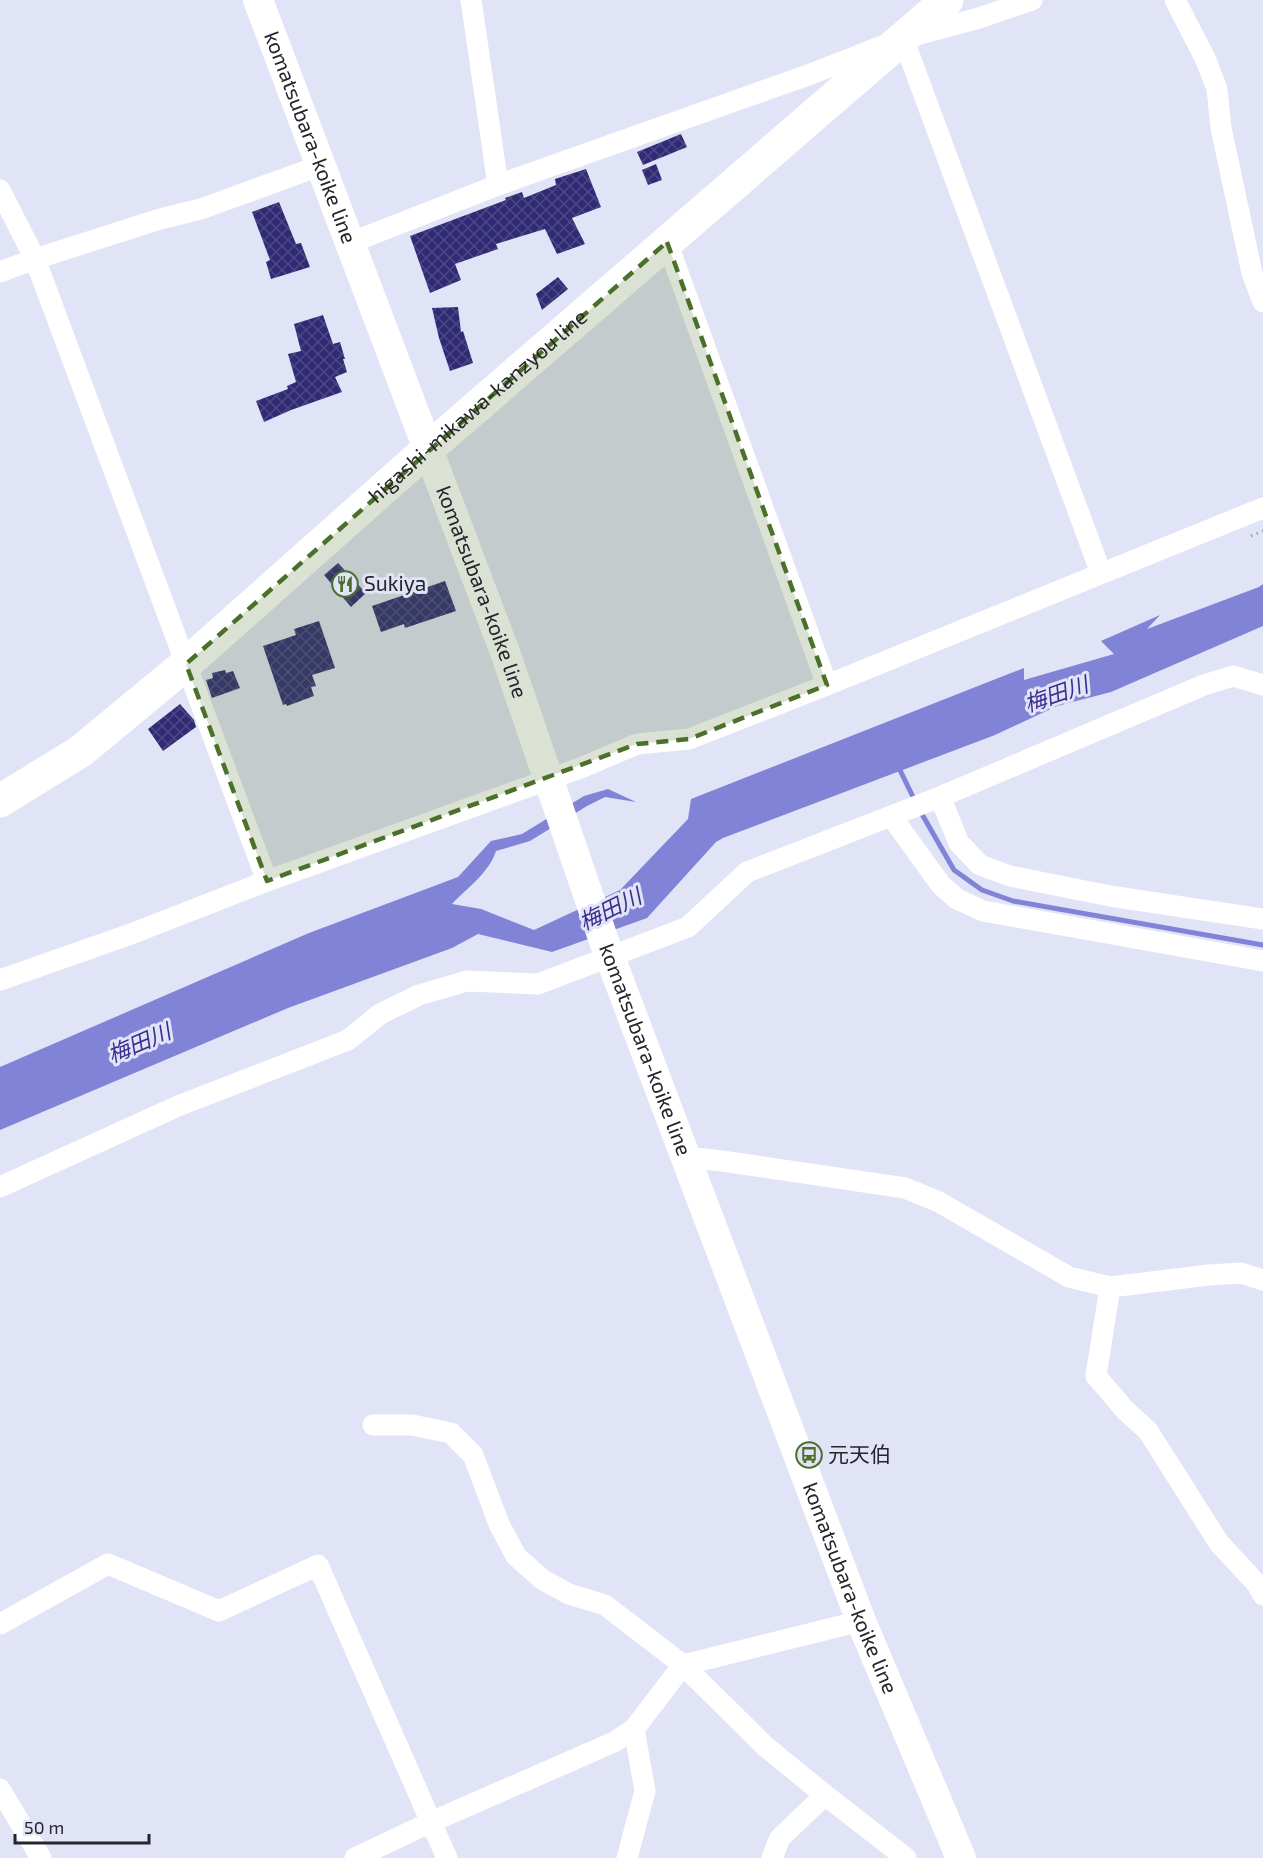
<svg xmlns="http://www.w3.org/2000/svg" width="1263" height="1858" font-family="'Exo 2','Noto Sans JP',sans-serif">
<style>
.water{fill:#8183d6}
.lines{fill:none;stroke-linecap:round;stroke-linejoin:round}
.stream{stroke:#8183d6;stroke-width:5}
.building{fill:url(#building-cross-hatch)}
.path{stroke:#a2a3b2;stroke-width:3;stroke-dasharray:1.5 4.5;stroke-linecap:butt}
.minor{stroke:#fff;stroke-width:21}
.secondary{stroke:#fff;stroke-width:30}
.primary{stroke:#fff;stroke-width:33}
.marked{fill:#4b702a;fill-opacity:0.2;stroke:#4b702a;stroke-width:4.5;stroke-dasharray:12 8;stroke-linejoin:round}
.labels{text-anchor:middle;stroke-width:6;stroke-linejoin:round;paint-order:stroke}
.street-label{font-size:21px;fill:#25252c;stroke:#e1e3f6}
.poi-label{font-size:21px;fill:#25252c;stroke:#e1e3f6;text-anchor:start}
.water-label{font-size:22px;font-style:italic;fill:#3a2f90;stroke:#e1e3f6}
</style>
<defs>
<pattern id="building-cross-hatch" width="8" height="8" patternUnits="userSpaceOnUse" patternTransform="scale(1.5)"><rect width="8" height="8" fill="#312b75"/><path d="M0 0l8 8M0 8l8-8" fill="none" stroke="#4d4884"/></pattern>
</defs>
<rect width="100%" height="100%" fill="#e1e3f6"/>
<path class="water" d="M 1263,584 L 1263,626 L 1111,692 L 1057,706 L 995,735 L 723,838 L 716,842 L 647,918 L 552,952 L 478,934 L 452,948 L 288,1008 L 0,1130 L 0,1067 L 309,933 L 458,877 L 491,841 L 522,834 L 584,796 L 608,789 L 636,802 L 605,797 L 587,806 L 530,841 L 496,851 C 489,873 467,888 452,904 L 481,909 L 534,930 L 620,890 L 688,819 L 691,799 L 1024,668 L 1024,680 L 1114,654 L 1101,641 L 1160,615 L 1147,629 L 1259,587 Z"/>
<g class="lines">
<path class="stream" d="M 898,766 L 915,801
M 919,809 L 954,870 L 982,890 L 1013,901 L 1263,945"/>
</g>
<path class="building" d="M 681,134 L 687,147 L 643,165 L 637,152 Z
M 656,164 L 662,180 L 648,185 L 642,170 Z
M 586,169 L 601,207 L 572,218 L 585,244 L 557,254 L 545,229 L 496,244 L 498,249 L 455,264 L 461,280 L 430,293 L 410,236 L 506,200 L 505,198 L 522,192 L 524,198 L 556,185 L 555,179 Z
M 279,202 L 296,244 L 301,243 L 310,267 L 271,279 L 266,262 L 270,260 L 252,212 Z
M 558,277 L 568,289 L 542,310 L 536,294 Z
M 458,307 L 461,332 L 463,331 L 473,363 L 450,371 L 439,338 L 432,308 Z
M 323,315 L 333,344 L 340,342 L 345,359 L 343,359 L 347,372 L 335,377 L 342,392 L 291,410 L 264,422 L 256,401 L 288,389 L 287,386 L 296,382 L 288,354 L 301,351 L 294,324 Z
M 338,563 L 366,593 L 351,607 L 324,575 Z
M 445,581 L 456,611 L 405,628 L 404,624 L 381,632 L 372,606 Z
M 319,621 L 335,668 L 312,675 L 316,686 L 311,687 L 314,696 L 287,706 L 286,704 L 283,705 L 263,646 L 296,635 L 294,629 Z
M 225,670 L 226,673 L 233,671 L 240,688 L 212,698 L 206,680 L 213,678 L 212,673 Z
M 180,704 L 194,720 L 196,727 L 163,751 L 148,729 Z"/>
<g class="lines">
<path class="path" d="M 1251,536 L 1263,531"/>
<path class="minor" d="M 471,0 L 498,185
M 1175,0 L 1205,58 L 1217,89 L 1221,128 L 1252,273 L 1263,302
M 912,36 L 979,18 L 1032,0
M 903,38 L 1101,573
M 0,190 L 35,259 L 267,881
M 667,242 L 827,685
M 350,243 L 498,185 L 811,74 L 882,46
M 0,272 L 35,259 L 160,219 L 201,209 L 322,165
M 940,797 L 959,843 L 980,865 L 1010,876 L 1110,896 L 1263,919
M 891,816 L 941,885 L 957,899 L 983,911 L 1263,961
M 0,980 L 131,934 L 267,881 L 583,767 L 637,744 L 689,739 L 827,685 L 1263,508
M 686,1157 L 722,1161 L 905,1188 L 939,1202 L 1069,1277 L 1110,1287 L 1209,1275 L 1241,1273 L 1263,1280
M 0,1187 L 178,1106 L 348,1040 L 380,1014 L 419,995 L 467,981 L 538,984 L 688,927 L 747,872 L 940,797 L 1204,685 L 1233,676 L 1263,685
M 1110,1287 L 1096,1376 L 1125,1410 L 1148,1431 L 1219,1543 L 1257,1584 L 1263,1595
M 373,1425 L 412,1425 L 451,1433 L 473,1455 L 499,1524 L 516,1556 L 543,1580 L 569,1594 L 605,1605 L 683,1665 L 766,1747 L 825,1795 L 906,1858
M 0,1624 L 108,1564 L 219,1611 L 318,1565 L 431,1822 L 355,1858
M 0,1789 L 41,1858
M 447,1858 L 431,1822 L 614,1742 L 634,1729 L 683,1665 L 861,1621
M 627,1858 L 645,1791 L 634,1729
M 772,1858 L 780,1838 L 825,1795"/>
<path class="secondary" id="s1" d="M 258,0 L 506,655 L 605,944 L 861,1621 L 961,1858"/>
<path class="primary" id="s2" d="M 0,801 L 81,751 L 186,664 L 428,449 L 947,0"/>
</g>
<path class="marked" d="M 667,242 L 827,685 L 689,739 L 637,744 L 267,881 L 186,664 Z"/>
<defs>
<g id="restaurant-ring" transform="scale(1.35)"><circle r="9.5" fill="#e1e3f6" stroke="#4b702a" stroke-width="1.5"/><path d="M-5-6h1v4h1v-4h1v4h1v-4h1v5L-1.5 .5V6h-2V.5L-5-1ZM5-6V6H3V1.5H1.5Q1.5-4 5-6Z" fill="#4b702a"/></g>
<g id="bus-ring" transform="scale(1.35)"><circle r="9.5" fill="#e1e3f6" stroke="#4b702a" stroke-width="1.5"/><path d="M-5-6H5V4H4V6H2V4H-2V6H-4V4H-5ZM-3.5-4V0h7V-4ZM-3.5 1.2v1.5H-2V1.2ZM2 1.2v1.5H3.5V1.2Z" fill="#4b702a"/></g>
</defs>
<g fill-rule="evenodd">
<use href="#restaurant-ring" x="345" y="584"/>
<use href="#bus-ring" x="809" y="1455"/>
</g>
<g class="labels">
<g class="street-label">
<text dy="7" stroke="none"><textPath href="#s1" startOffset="147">komatsubara-koike line</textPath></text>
<text dy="7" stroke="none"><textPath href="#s2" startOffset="621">higashi-mikawa-kanzyou line</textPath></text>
<text dy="7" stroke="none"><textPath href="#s1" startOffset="633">komatsubara-koike line</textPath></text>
<text dy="7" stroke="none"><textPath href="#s1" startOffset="1119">komatsubara-koike line</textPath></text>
<text dy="7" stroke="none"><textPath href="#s1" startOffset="1695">komatsubara-koike line</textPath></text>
</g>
<g class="poi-label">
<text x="364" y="591">Sukiya</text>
<text x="828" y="1462">元天伯</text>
</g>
<g class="water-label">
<text transform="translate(1056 694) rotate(-19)" y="8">梅田川</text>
<text transform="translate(610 909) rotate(-26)" y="8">梅田川</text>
<text transform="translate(139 1043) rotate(-23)" y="8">梅田川</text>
</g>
</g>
<path d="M15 1834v9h134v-9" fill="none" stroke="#25252c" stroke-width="3"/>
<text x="24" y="1834" font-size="18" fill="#25252c" stroke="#e1e3f6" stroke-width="4.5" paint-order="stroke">50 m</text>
</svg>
